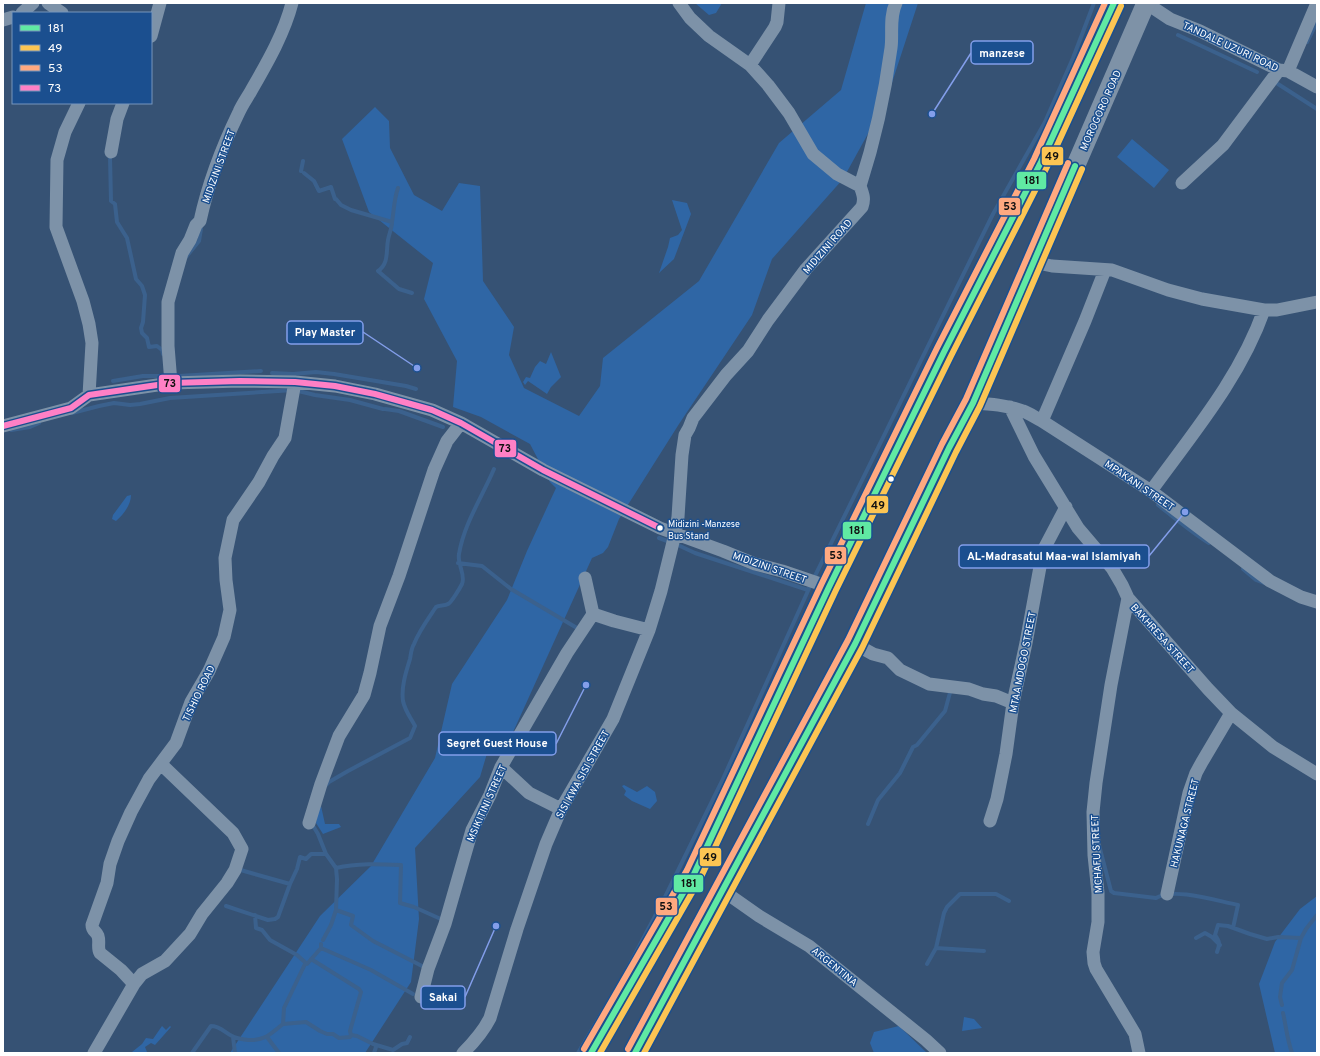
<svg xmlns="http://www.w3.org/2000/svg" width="1320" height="1056" font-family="Overpass,sans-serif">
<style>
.green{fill:#2f66a5}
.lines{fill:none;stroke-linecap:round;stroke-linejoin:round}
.stream{stroke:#3b618d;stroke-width:4}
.minor{stroke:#7d92a8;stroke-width:13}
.highway{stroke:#7e92a7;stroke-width:19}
.bus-1-casing{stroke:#1b4f8f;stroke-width:9}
.bus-2-casing{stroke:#1b4f8f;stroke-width:9}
.bus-3-casing{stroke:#1b4f8f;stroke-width:9}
.bus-4-casing{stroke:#1b4f8f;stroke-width:9}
.bus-1{stroke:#60e9a3;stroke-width:6}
.bus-2{stroke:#fcc553;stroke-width:6}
.bus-3{stroke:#ffa980;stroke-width:6}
.bus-4{stroke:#ff80c5;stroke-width:6}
.bus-dot{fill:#fff;stroke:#1b4f8f;stroke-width:1.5}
.labels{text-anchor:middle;stroke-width:3;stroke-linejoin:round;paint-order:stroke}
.bus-label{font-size:9px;fill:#fff;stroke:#1b4f8f;text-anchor:start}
.street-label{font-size:10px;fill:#fff;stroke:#1b4f8f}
.leader{fill:none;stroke:#839eea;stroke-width:1.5}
.callout-dot{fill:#839eea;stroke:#1b4f8f;stroke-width:1.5}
.callout{fill:#1b4f8f;stroke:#839eea;stroke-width:1.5}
.callout-label{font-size:11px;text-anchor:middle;font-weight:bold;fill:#fff}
.line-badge{stroke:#1b4f8f;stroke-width:1.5}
.pale-badge-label{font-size:11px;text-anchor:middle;font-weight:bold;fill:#111}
</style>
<rect width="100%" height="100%" fill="#365274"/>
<path class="green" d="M 695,3 L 722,3 L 716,13 L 709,15 Z
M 866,3 L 918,3 L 886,101 L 843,179 L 772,259 L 752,315 L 679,424 L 619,519 L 608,547 L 603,553 L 592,558 L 509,741 L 491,740 L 480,777 L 415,848 L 419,919 L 411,982 L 365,1053 L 230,1053 L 320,916 L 371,866 L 435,758 L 452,684 L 507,600 L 527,551 L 556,488 L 550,482 L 530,444 L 481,417 L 453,407 L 457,361 L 424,299 L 433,263 L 369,212 L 342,139 L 375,107 L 389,121 L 390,148 L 414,195 L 442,211 L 459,183 L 480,186 L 483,281 L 514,327 L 509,355 L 524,388 L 579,416 L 600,386 L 603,358 L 699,281 L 779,143 L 841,90 Z
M 1132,139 L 1169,170 L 1154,188 L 1117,157 Z
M 672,200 L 687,203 L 691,214 L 674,259 L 659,273 L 668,247 L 670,238 L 678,235 L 682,230 Z
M 551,352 L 561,377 L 551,387 L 547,394 L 528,381 L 525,385 L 523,382 L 526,377 L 530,378 L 535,367 L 540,361 L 546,364 Z
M 131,495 C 131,505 123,515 116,521 L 112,519 L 113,515 L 127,496 Z
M 624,785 L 637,792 L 647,786 L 655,792 L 657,801 L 650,809 L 632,801 L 624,795 L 626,791 L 622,786 Z
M 319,797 L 325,824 L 339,824 L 341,827 L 323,834 L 316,823 Z
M 1317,896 L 1317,1053 L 1275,1053 L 1259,984 L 1275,942 L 1300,909 Z
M 964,1017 L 974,1019 L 982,1028 L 962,1031 Z
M 162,1026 L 166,1030 L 170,1026 L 171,1027 L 155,1045 L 151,1043 L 145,1047 L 147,1052 L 145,1053 L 132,1052 L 142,1044 L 146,1038 L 153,1039 Z
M 899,1026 L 927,1053 L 874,1053 L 870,1043 L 874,1032 Z"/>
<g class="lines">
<path class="stream" d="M 1178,35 L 1257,72
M 1307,42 L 1317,22
M 1278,84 L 1317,109
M 108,153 L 110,157 L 111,201 L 115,204 L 117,222 L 127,238 L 136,279 L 142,286 L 145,295 L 143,322 L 141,328 L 142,333 L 147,338 L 149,347 L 157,346 L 162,350 L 163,354
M 301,171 L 303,161
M 304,173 L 314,181 L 319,191 L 331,187 L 335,199 L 336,199 L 341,205 L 351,210 L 392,222
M 398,188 C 394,199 394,210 392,222 C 392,228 389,234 388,240 C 386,251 389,264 378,271 L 399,289 L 412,293
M 186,257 L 199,241 L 201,229
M 272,373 L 293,374 L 316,372 L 334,374 L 406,386 L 416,389
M 173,374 L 173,375 L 179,376 L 261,371
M 113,381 L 143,376 L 167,376 L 166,375
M 385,409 L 399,411 L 443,427
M 72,413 L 99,406 L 114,403 L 130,405 L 140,404 L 170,398 L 294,390 L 315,395 L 350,400 L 383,409
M 11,430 L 30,427 L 39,423
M 1158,505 C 1175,518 1191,532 1209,543
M 659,538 L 670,542 L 670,543
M 680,546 L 695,553 L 808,590
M 458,563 L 482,566 L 511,589 L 577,628
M 1243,569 L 1256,580 L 1264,583
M 326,785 L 329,782 L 348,771 L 410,738 L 415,726 C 411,718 405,711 403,701 C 401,687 406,672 410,659 C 411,654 411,649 414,644 C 419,631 428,619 436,607 C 439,605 445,606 448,604 C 451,603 460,588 462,584 C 466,575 457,564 459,554 C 464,524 482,497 494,469
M 312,824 L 318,834 L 326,854 L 336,868 L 337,879 L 336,910 L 331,925 L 323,940
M 868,824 L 878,800 L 900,773 L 913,747 L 917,745 L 945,711 L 951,689
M 1099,845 L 1111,891 L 1114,893 L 1156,898 C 1174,887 1217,901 1238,905 L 1233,928
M 336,868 C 357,863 379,864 401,865 L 400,903 L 414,907 L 443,920
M 237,869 L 290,884 L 297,869 L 300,857 L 306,859 L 311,854 L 326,854
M 226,906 L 268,920 L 275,919 L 278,917 L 290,884
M 336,910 L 353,916 L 351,925 L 373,941 L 422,966
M 255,915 L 256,928 L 262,930 L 270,940 L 297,955 L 307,964
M 1196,938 L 1205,933 L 1212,937 L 1220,945
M 321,948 L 371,970 L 413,994
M 936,948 L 984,951
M 1217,952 C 1220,944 1220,942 1215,935 L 1218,925 L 1228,926 L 1250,934 L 1267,939 L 1278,937 L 1301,938
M 311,959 L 359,989 L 361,992 L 350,1031 L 351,1035 L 357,1036 L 373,1044 L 393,1050 L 402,1044 L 407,1043 L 410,1037
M 927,964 L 936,948 L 944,913 L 947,907 L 960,894 L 996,894 L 1009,901
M 1282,1005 L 1280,997 L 1282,983 L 1292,970 L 1301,938 L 1306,929 L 1317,915
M 1283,1013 C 1286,1026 1287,1039 1292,1053
M 283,1024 L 306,1022 L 320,1031 L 327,1034 L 333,1034 L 339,1038 L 350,1037 L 351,1035
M 233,1037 L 235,1053
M 267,1037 L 279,1053
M 192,1053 L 211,1026 C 220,1026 224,1032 232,1036 C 237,1039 242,1039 248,1040 C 265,1041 270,1034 283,1024 L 284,1008 L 305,964 L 307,964 L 321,948 L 321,944
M 374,1053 L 376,1047
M 578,1053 L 622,979 L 665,897 L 722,781 L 812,582 L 993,214 L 1045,122 L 1073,58 L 1094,3"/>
<path class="minor" d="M 48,3 L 62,13
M 1146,3 L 1170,19 L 1200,31 L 1279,70 L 1288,71 L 1317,87
M 22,13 L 33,3
M 3,20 L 13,17
M 151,36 L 160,3
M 750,65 L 775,27 L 777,22 L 779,3
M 1288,71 L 1317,3
M 79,103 L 65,132 L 57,160 L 56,227 L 83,301 L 89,324 L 92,343 L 89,395
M 111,152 L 117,119 L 123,103
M 1182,183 L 1223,145 L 1279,70
M 860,186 C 874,143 885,93 891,48 C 893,34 889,17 896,3
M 1033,262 L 1052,266 L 1112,270 L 1168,290 L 1202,299 L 1264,310 L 1277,310 L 1317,302
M 171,383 L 168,346 L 168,302 L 182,253 L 190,240 L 196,225 L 200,221 C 208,184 222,147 239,112 C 242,105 247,98 251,91 C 267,63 284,34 292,3
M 973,403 C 990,404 1007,405 1023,411 C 1029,413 1036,418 1042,421 L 1151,491 L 1270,581 L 1301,597 L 1317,602
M 1010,407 L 1034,456 L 1078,528 L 1112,568 L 1122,585 L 1128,598 L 1208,689 L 1231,713 L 1273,747 L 1317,774
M 1042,421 L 1085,321 L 1105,270
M 3,426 L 71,408 L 89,395 L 171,383 L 240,381 L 295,382 L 335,386 L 375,394 L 432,410 L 461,423 L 543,470 L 660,528 L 723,551 L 755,564 L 782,571 L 829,587
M 1151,491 C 1193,433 1240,378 1264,310
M 1128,598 L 1111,685 L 1096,783 L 1093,812 L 1094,855 L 1098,893 L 1098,922 L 1093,952 L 1094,963 L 1096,969 L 1135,1034 L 1139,1053
M 593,614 L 614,621 L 649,630
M 855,644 L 873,654 L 888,658 L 900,670 L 929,684 L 969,689 L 983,694 L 996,696 L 1013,703
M 501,767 L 529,793 L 561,809
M 990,821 L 997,799 L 1006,754 L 1013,703 L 1026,643 L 1042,556 L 1045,547 L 1066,507
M 309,823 L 321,784 L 339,736 L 364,695 L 370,673 L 380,626 L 399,576 L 434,470 L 447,441 L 461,423
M 722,890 L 759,916 L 809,946 L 926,1040 L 940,1053
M 1167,894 L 1189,793 L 1196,773 L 1202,762 L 1231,713
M 134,984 L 121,970 L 100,953 C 97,948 100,942 98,936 C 96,931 92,931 92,925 L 107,883 L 110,864 L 118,841 L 131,812 L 149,779 L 176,743 L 191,702 L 209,671 L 224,637 L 230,610 L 226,580 L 225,558 L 233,520 L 259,482 L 273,456 L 285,438 L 295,382
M 421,997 L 428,969 L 445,924 L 472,830 L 490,795 L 501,767 L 567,653 L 593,614 L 585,578
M 94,1053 L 134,984 L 142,974 L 165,961 L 190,934 L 202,914 L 227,883 L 235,870 L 242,849 L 233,833 L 161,764
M 463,1053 C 474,1042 483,1032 490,1018 L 517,929 L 546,844 L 561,809 L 613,719 L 649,630 L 661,591 L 675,534 L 678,517 L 682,455 L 685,435 L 689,428 L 693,418 L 726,375 L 748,351 L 768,320 L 806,269 L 862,207 C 865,199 863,194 860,186 L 837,174 L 813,154 L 789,113 L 768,85 L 750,65 L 709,36 L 690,18 L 679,3"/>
<path class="highway" d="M 591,1053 L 694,874 L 829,587 L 944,352 L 1041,162 L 1114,3
M 635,1053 L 722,890 L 776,792 L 855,644 L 878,597 L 960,426 L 973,403 L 1146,3"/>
<g class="bus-1-casing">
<path id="bus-1" d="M 591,1053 L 694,874 L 829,587 L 944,352 L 1041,162 L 1114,3
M 635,1053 L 855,644 L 949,448 L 973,403 L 1075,166"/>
</g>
<g class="bus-2-casing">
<path id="bus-2" d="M 600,1053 L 701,877 L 836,590 L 951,356 L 1048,165 L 1121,6
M 644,1053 L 862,648 L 956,452 L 980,406 L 1082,169"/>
</g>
<g class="bus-3-casing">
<path id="bus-3" d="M 584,1049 L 687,870 L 822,583 L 937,348 L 1034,159 L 1105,3
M 628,1049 L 848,640 L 942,444 L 966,399 L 1068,163"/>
</g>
<g class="bus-4-casing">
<path id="bus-4" d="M 3,426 L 71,408 L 89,395 L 171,383 L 240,381 L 295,382 L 335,386 L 375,394 L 432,410 L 461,423 L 543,470 L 660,528"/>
</g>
<use href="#bus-1" class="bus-1"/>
<use href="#bus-2" class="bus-2"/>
<use href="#bus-3" class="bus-3"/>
<use href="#bus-4" class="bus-4"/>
</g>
<g class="bus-dot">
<circle cx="891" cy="479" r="3.5"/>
<circle cx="660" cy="528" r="3.5"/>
</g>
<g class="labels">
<g class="bus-label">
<text x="668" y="527">Midizini -Manzese<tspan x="668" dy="12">Bus Stand</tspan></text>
</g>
<g class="street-label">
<text transform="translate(1231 46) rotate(25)" y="4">TANDALE UZURI ROAD</text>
<text transform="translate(1100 110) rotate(-66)" y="4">MOROGORO ROAD</text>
<text transform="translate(218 166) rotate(-70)" y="4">MIDIZINI STREET</text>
<text transform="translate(827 246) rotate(-49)" y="4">MIDIZINI ROAD</text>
<text transform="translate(1140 485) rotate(34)" y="4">MPAKANI STREET</text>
<text transform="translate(770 567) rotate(19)" y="4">MIDIZINI STREET</text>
<text transform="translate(1163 638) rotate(48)" y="4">BAKHRESA STREET</text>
<text transform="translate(1022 662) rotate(-79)" y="4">MTAA MDOGO STREET</text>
<text transform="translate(198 693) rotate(-64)" y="4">TISHIO ROAD</text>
<text transform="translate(582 774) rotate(-61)" y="4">SISI KWA SISI STREET</text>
<text transform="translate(486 803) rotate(-66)" y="4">MSIKITINI STREET</text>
<text transform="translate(1184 823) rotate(-76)" y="4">HAKUNAGA STREET</text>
<text transform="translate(1096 854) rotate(-93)" y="4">MCHAFU STREET</text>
<text transform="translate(835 966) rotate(39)" y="4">ARGENTINA</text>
</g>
</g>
<path class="leader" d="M932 114L971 53M417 368L363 332M1185 512L1149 556M586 685L556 744M496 926L465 997"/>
<g class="callout-dot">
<circle cx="932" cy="114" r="4"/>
<circle cx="417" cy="368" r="4"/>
<circle cx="1185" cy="512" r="4"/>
<circle cx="586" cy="685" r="4"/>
<circle cx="496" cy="926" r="4"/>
</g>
<g class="callout">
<rect x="971" y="41" width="62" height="23" rx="4"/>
<rect x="287" y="321" width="76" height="23" rx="4"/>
<rect x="959" y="545" width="190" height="23" rx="4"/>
<rect x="439" y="732" width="117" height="23" rx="4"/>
<rect x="421" y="986" width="44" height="23" rx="4"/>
</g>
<g class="callout-label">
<text x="1002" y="57">manzese</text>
<text x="325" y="336">Play Master</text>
<text x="1054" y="560">AL-Madrasatul Maa-wal Islamiyah</text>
<text x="497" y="747">Segret Guest House</text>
<text x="443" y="1001">Sakai</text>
</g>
<g class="line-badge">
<rect x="1041" y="146" width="23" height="20" rx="4" fill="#fcc553"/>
<rect x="1016" y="171" width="31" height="19" rx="4" fill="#60e9a3"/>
<rect x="998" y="197" width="23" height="19" rx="4" fill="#ffa980"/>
<rect x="158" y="374" width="23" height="19" rx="4" fill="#ff80c5"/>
<rect x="494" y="439" width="23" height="19" rx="4" fill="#ff80c5"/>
<rect x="866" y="495" width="23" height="19" rx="4" fill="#fcc553"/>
<rect x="842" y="521" width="30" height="19" rx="4" fill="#60e9a3"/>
<rect x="824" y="546" width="23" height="19" rx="4" fill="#ffa980"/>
<rect x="699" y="847" width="23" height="20" rx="4" fill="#fcc553"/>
<rect x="673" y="874" width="31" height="19" rx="4" fill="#60e9a3"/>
<rect x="655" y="897" width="23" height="19" rx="4" fill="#ffa980"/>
</g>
<g class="pale-badge-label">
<text x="1052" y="160">49</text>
<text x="1032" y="184">181</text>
<text x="1010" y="210">53</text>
<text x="170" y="387">73</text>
<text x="505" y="452">73</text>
<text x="878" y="509">49</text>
<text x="857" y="534">181</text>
<text x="836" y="559">53</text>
<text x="710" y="861">49</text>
<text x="689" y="887">181</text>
<text x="666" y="910">53</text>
</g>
<rect width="1320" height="1056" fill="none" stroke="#ffffff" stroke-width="8"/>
<rect x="12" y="12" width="140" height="92" fill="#1b4f8f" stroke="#7695bc"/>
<rect x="20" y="25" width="20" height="6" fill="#60e9a3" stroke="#7695bc"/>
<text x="48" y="32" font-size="12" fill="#ffffff">181</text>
<rect x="20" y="45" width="20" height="6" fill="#fcc553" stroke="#7695bc"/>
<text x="48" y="52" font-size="12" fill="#ffffff">49</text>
<rect x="20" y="65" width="20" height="6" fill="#ffa980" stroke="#7695bc"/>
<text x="48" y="72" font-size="12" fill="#ffffff">53</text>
<rect x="20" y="85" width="20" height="6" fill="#ff80c5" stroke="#7695bc"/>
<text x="48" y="92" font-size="12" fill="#ffffff">73</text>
</svg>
